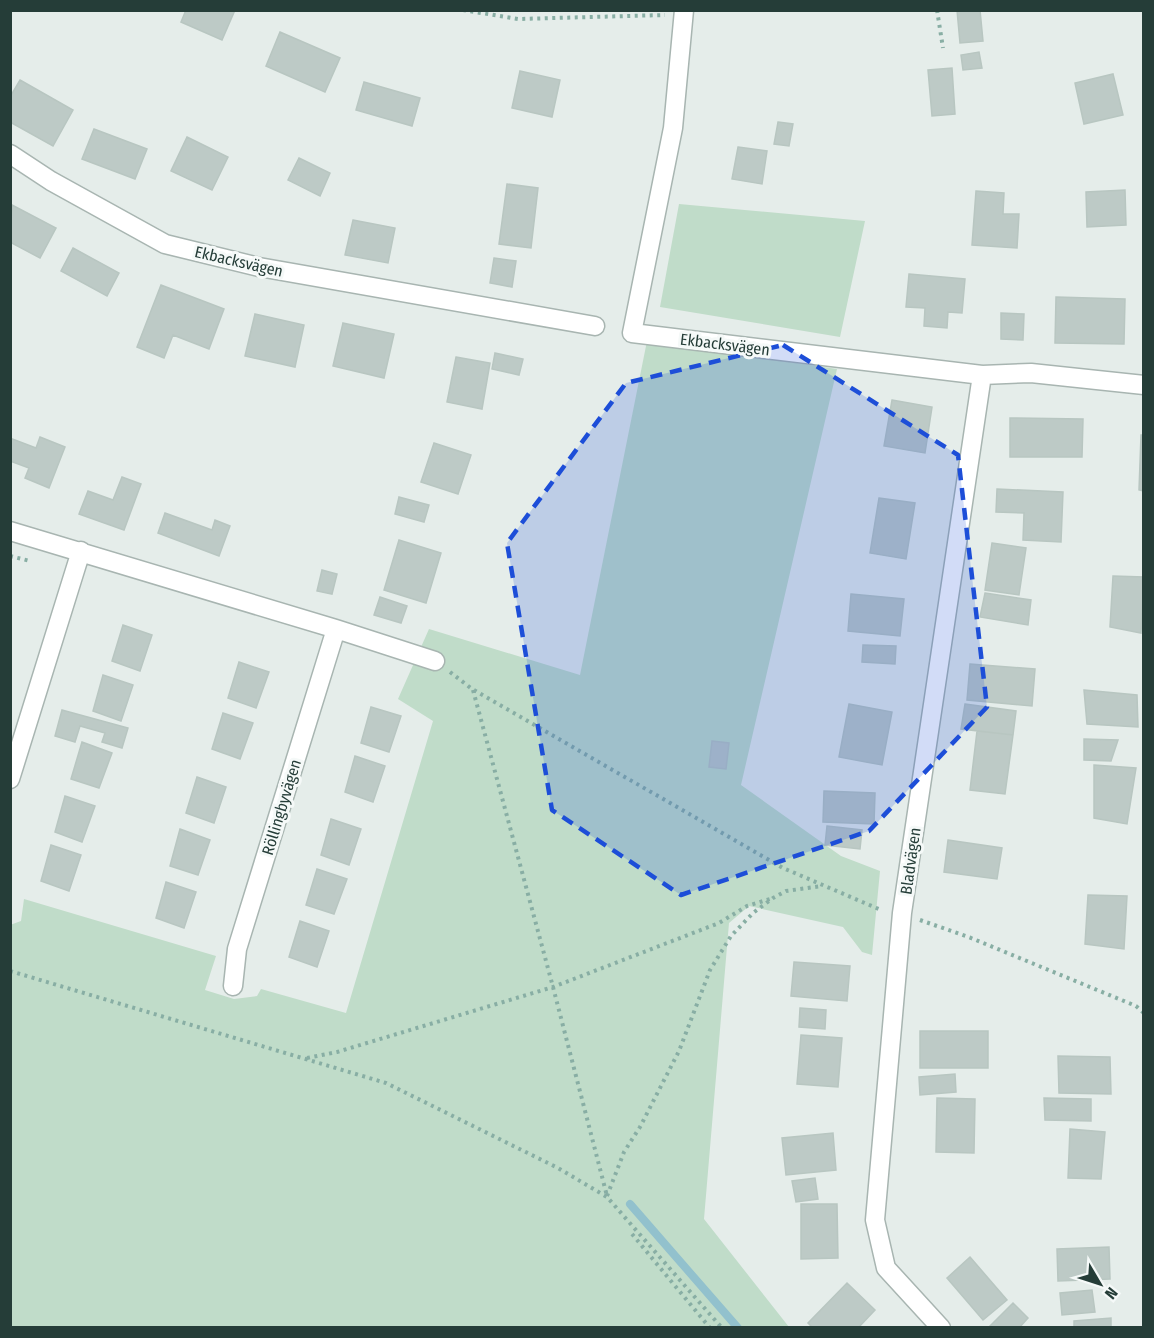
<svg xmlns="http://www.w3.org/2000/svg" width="1154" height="1338" font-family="'Fira Sans Condensed',sans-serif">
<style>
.green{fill:#c0dcc9}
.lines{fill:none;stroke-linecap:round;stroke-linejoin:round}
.stream{stroke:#92c1cd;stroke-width:8}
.building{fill:#bdcac6;stroke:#b8c6c1;stroke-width:1.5}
.minor-casing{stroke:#a8b5b1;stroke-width:21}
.path{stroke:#88aea4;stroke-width:4;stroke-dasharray:3 4.5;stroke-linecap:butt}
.minor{stroke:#fff;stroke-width:18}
.marked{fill:#1d4ed8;fill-opacity:0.2;stroke:#1d4ed8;stroke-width:4.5;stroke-dasharray:12 8;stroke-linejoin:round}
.labels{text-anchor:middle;stroke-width:6;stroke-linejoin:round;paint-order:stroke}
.street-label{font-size:16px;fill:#253d38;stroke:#f5f9f8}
</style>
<rect width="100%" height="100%" fill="#e5edea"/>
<path class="green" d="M 679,204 L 865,221 L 840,337 L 660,307 Z
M 647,341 L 837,369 L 741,785 L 841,856 L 880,871 L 872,955 L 862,952 L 843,927 L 749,906 L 729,923 L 704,1219 L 789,1327 L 11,1328 L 10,925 L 21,921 L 24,899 L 216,956 L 205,990 L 234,999 L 257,996 L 261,989 L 346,1013 L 433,721 L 398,699 L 429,629 L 580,675 Z"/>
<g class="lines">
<path class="stream" d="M 630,1204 L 738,1328"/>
</g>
<path class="building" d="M 186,10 L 235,10 L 222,40 L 181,22 Z
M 957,10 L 980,10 L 983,41 L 960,43 Z
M 280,32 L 340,58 L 325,92 L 266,66 Z
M 979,52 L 982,68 L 963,70 L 961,55 Z
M 952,68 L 955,114 L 932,116 L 928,70 Z
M 520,71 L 560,80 L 552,117 L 512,108 Z
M 1113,74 L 1123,115 L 1084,124 L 1075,83 Z
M 20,80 L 73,110 L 53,146 L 10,122 L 10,97 Z
M 364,82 L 420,98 L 412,126 L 356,110 Z
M 778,122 L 793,124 L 789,146 L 774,144 Z
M 94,129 L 147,149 L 135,179 L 82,159 Z
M 187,137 L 228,157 L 212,190 L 171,171 Z
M 738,147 L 767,151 L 762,184 L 732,179 Z
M 299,158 L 330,173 L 320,196 L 288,180 Z
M 507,184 L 538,188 L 531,248 L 499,244 Z
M 1125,190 L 1126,225 L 1087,227 L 1086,192 Z
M 976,191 L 1004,193 L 1003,214 L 1019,214 L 1017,248 L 972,245 Z
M 12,205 L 56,228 L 40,258 L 10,242 Z
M 353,220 L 395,228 L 388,263 L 345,255 Z
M 73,248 L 119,273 L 107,296 L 61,271 Z
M 494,258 L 516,261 L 512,287 L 490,283 Z
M 909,274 L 965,279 L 962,313 L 948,312 L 947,328 L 924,326 L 925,308 L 906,307 Z
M 161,285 L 224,309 L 209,349 L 173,335 L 164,358 L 137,347 Z
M 1056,297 L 1125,299 L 1124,344 L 1055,343 Z
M 1001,313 L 1024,314 L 1023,340 L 1001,339 Z
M 255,314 L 304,325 L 295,367 L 245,356 Z
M 343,323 L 394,334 L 384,378 L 333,366 Z
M 495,353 L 523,359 L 519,375 L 492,369 Z
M 456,357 L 490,363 L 482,409 L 447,402 Z
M 892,400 L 932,407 L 925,453 L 884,446 Z
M 1010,418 L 1083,419 L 1082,457 L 1010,457 Z
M 1141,435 L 1144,435 L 1144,491 L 1139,490 Z
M 40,437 L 65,447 L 49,488 L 25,478 L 29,468 L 10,461 L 10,438 L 36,448 Z
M 434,443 L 471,455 L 458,494 L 421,482 Z
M 122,477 L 141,484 L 124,530 L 79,514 L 88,491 L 113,500 Z
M 997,489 L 1063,492 L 1061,542 L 1023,540 L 1024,513 L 996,512 Z
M 399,497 L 429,505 L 424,522 L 395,514 Z
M 879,498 L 915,503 L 906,559 L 870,553 Z
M 165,513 L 212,530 L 215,520 L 230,526 L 219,556 L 158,533 Z
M 399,540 L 441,553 L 426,603 L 384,590 Z
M 992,543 L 1026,548 L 1019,595 L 985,590 Z
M 322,570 L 337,574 L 332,594 L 317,591 Z
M 1113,576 L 1144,577 L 1141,633 L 1110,627 Z
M 985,593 L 1031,600 L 1028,625 L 980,617 Z
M 851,594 L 904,599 L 900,636 L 848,631 Z
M 380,597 L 407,606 L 401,623 L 374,615 Z
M 123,625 L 152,635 L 140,671 L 112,661 Z
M 863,645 L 896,646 L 895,664 L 862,662 Z
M 239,662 L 269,672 L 256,708 L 228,698 Z
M 970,664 L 1035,669 L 1032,706 L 967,700 Z
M 103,675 L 133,685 L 121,721 L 93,711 Z
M 1084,690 L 1137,695 L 1138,727 L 1087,724 Z
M 849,704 L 892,712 L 882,765 L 839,757 Z
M 965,704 L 1016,711 L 1013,735 L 961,729 Z
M 371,707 L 401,716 L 389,752 L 361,743 Z
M 62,710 L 128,728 L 122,748 L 102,742 L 105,733 L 80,726 L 75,742 L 55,736 Z
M 223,713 L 253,723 L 240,759 L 212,749 Z
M 977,731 L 1013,735 L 1005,794 L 970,790 Z
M 1084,739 L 1118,740 L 1111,761 L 1084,760 Z
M 712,741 L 729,743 L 726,769 L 709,767 Z
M 82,742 L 112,753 L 99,788 L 71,779 Z
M 355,756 L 385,766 L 373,802 L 345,792 Z
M 1094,765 L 1136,768 L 1127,824 L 1094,818 Z
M 197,777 L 226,787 L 214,823 L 186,813 Z
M 824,791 L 875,793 L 874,824 L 823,822 Z
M 65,796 L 95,806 L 82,842 L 55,832 Z
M 331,819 L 361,829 L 349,865 L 321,855 Z
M 827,826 L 862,830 L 860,849 L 825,845 Z
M 180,829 L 210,840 L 198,875 L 170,866 Z
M 948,840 L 1002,848 L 997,879 L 944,872 Z
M 51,845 L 81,855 L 69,891 L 41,881 Z
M 317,869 L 347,879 L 334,914 L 306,905 Z
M 166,882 L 196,892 L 184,928 L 156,918 Z
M 1088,895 L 1127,896 L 1124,949 L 1085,944 Z
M 300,921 L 329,931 L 317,967 L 289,957 Z
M 794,962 L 850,966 L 847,1001 L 791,996 Z
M 800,1008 L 826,1010 L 825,1029 L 799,1027 Z
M 920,1031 L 988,1031 L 988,1068 L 920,1068 Z
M 801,1035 L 842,1038 L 838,1087 L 797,1084 Z
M 1058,1056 L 1110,1057 L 1111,1094 L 1059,1093 Z
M 955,1074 L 956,1092 L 920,1095 L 919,1077 Z
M 937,1098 L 975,1099 L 974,1153 L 936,1152 Z
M 1044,1098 L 1091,1099 L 1091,1121 L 1045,1120 Z
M 1070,1129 L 1105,1132 L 1101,1179 L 1068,1178 Z
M 833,1133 L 836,1170 L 786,1175 L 782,1138 Z
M 815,1178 L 818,1199 L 796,1202 L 792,1181 Z
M 801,1204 L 837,1204 L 838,1258 L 801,1259 Z
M 1109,1247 L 1110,1279 L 1058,1281 L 1057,1249 Z
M 970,1257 L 1007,1300 L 983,1320 L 947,1278 Z
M 847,1283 L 875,1310 L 858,1328 L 813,1328 L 808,1323 Z
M 1092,1290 L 1095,1312 L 1062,1315 L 1060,1293 Z
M 1013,1303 L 1028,1318 L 1019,1328 L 988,1328 Z
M 1111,1318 L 1111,1328 L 1074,1328 L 1074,1321 Z"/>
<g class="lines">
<g class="minor-casing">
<path id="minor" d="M 684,10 L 673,128 L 632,333 L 982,375 L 1031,373 L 1144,385
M 10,154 L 51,181 L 165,244 L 259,267 L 595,326
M 10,531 L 336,629 L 435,661
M 10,779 L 81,551
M 233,986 L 237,949 L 336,629
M 941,1328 L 886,1268 L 875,1220 L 902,913 L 982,375"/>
</g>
<path class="path" d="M 463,10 L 518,19 L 665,15
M 937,10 L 943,48
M 10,556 L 30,561
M 450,672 L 472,689 L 783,868 L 881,910
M 473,690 L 553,987 L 607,1196
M 920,920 L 971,938 L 1136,1006 L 1144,1013
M 10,971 L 386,1083 L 558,1168 L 607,1197 L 722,1328
M 307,1058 L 337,1052 L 553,987 L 719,923 L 747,906 L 773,898
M 607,1196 L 624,1152 L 640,1127 L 679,1051 L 710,970 L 731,936 L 753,913 L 773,898 L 786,891 L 822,886
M 632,1234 L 710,1328"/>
<use href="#minor" class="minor"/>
</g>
<path class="marked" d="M 783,345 L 958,455 L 987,707 L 869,831 L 681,895 L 552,810 L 507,543 L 626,383 Z"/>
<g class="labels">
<g class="street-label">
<text transform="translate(239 261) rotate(13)" y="6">Ekbacksvägen</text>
<text transform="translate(725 344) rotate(7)" y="6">Ekbacksvägen</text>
<text transform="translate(281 807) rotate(-73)" y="6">Röllingbyvägen</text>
<text transform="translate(910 861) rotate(-82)" y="6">Bladvägen</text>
</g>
</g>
<rect width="1154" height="1338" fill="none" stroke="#253d38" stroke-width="24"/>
<g transform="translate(1100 1284) rotate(129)" stroke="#f5f9f8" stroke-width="4.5" paint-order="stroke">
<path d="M0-4.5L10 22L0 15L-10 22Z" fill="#253d38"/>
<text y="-9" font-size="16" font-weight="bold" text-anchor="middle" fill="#253d38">N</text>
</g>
</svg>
